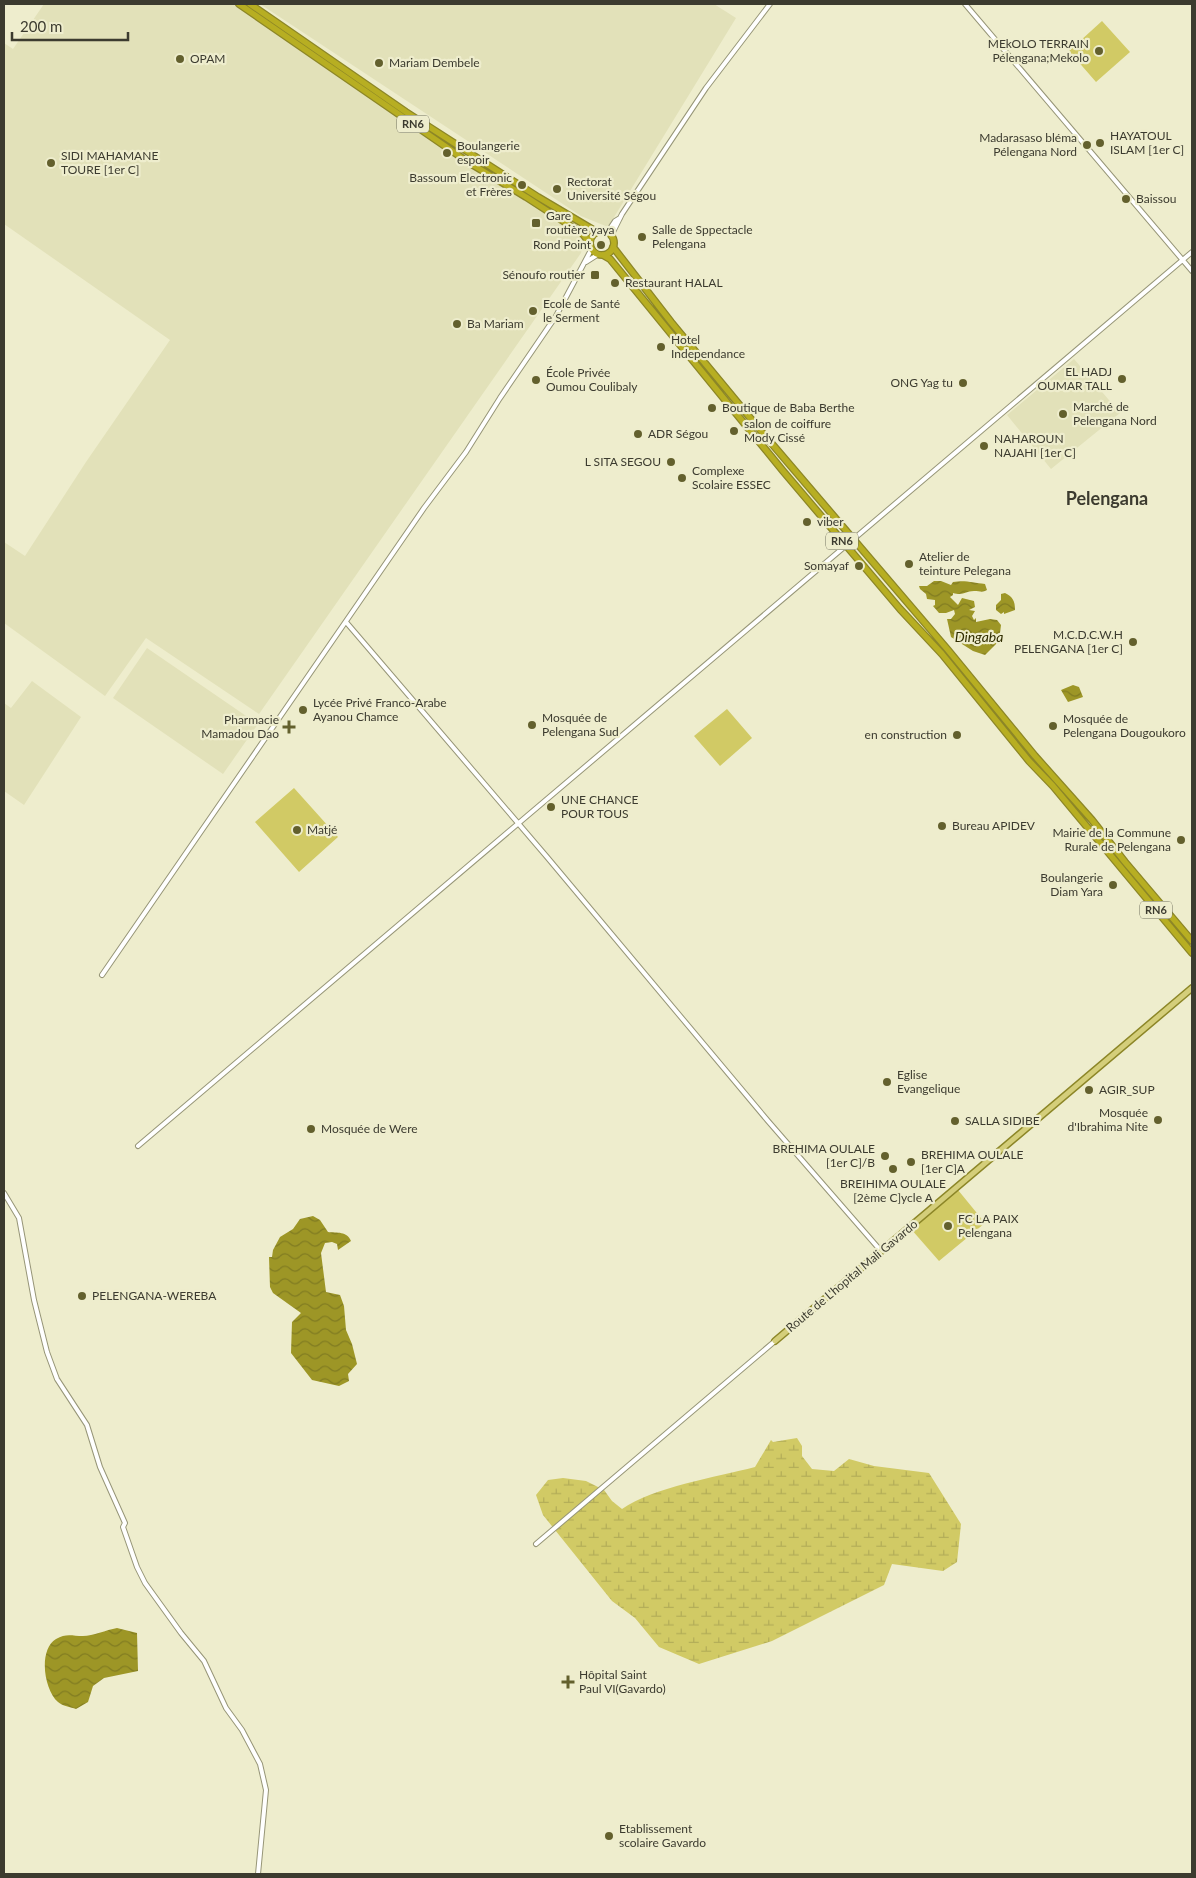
<svg xmlns="http://www.w3.org/2000/svg" width="1196" height="1878" font-family="Lato,sans-serif">
<style>
.built{fill:#e2e1b9}
.green{fill:#d1ca65}
.wetland{fill:url(#wetland-marsh)}
.water{fill:url(#water-waves)}
.lines{fill:none;stroke-linecap:round;stroke-linejoin:round}
.minor-casing{stroke:#969577;stroke-width:6}
.major-casing{stroke:#8c8627;stroke-width:8}
.highway-casing{stroke:#8c8627;stroke-width:8}
.minor{stroke:#fff;stroke-width:4}
.major{stroke:#d4ce7a;stroke-width:5}
.highway{stroke:#b7ae22;stroke-width:5.5}
.poi-dot{fill:#63602d;stroke:#eeedcd;stroke-width:2}
.labels{text-anchor:middle;stroke-width:4.5;stroke-linejoin:round;paint-order:stroke}
.shield{fill:#eeedcd;stroke:#71705e;stroke-width:1}
.shield-label{font-size:11px;font-weight:bold;fill:#3c3b2f}
.poi-label{font-size:12px;fill:#3c3b2f;stroke:#eeedcd;text-anchor:start}
.street-label{font-size:12px;fill:#3c3b2f;stroke:#eeedcd}
.water-label{font-size:14px;font-style:italic;fill:#302d00;stroke:#eeedcd}
.district-label{font-size:18px;font-weight:bold;fill:#3c3b2f;stroke:#eeedcd}
</style>
<defs>
<pattern id="wetland-marsh" width="20" height="14" patternUnits="userSpaceOnUse" patternTransform="scale(1.25)"><rect width="20" height="14" fill="#d1ca65"/><path d="M1 5h8M5 5V1M11 12h8M15 12V8" fill="none" stroke="#b4ae58"/></pattern>
<pattern id="water-waves" width="16" height="10" patternUnits="userSpaceOnUse" patternTransform="scale(1.25)"><rect width="16" height="10" fill="#9d9626"/><path d="M0 5q4-4 8 0t8 0" fill="none" stroke="#817c21"/></pattern>
</defs>
<rect width="100%" height="100%" fill="#eeedcd"/>
<path class="built" d="M 44,4 L 240,4 L 584,238 L 581,253 L 259,714 L 146,638 L 105,696 L 4,623 L 4,542 L 25,556 L 86,462 L 170,340 L 4,224 L 4,43 L 13,49 Z
M 260,4 L 714,4 L 736,18 L 608,227 L 581,216 Z
M 1074,359 L 1120,413 L 1051,469 L 1007,415 Z
M 147,648 L 258,724 L 223,774 L 113,698 Z
M 32,681 L 81,717 L 24,805 L 4,791 L 4,703 L 11,708 Z"/>
<path class="green" d="M 1102,21 L 1130,52 L 1096,82 L 1069,51 Z
M 727,709 L 752,738 L 720,766 L 694,736 Z
M 294,788 L 338,837 L 299,872 L 255,822 Z
M 958,1190 L 985,1223 L 939,1261 L 911,1229 Z"/>
<path class="wetland" d="M 797,1438 L 802,1446 L 802,1456 L 812,1469 L 834,1471 L 849,1459 L 874,1466 L 929,1473 L 961,1524 L 957,1562 L 943,1571 L 892,1564 L 884,1585 L 772,1641 L 699,1664 L 659,1647 L 635,1618 L 612,1601 L 543,1515 L 536,1495 L 548,1480 L 563,1478 L 586,1481 L 604,1490 L 612,1501 L 622,1509 C 654,1487 716,1477 755,1467 L 771,1440 L 773,1442 Z"/>
<path class="water" d="M 934,581 L 941,581 L 951,585 L 953,582 C 966,580 973,583 985,584 L 987,590 C 982,593 980,591 974,591 C 965,591 964,596 953,593 L 953,595 L 950,597 L 958,605 L 962,598 L 974,601 L 975,607 L 969,610 L 975,611 L 972,616 L 974,620 L 976,618 L 976,622 L 990,619 L 997,620 L 1001,625 L 999,641 L 985,655 L 973,651 L 951,637 L 947,619 L 951,619 L 955,614 L 954,610 L 946,613 L 939,613 L 933,606 L 935,605 L 935,600 L 927,599 L 926,594 L 920,589 L 919,586 L 927,586 Z
M 1005,593 C 1013,597 1015,601 1015,610 L 1004,614 L 1004,612 L 1001,614 L 996,610 L 996,605 L 1001,600 L 1001,594 Z
M 1073,685 L 1079,687 L 1083,697 L 1068,702 L 1061,690 Z
M 313,1216 L 320,1220 L 328,1232 C 337,1233 347,1231 351,1241 L 338,1250 L 337,1244 L 332,1242 L 325,1243 L 321,1253 L 326,1292 L 340,1295 L 344,1306 L 346,1330 L 352,1344 L 357,1364 L 348,1374 L 349,1381 L 339,1386 L 312,1380 L 291,1353 L 292,1322 L 301,1313 L 273,1293 L 270,1287 L 269,1257 L 272,1257 L 273,1250 L 280,1237 L 293,1229 L 300,1219 Z
M 117,1628 L 137,1633 L 138,1671 L 104,1678 L 93,1686 L 88,1702 L 76,1709 C 71,1707 62,1706 58,1702 C 44,1690 38,1650 56,1639 C 66,1633 72,1636 83,1636 C 93,1636 106,1630 117,1628 Z"/>
<g class="lines">
<g class="minor-casing">
<path id="minor" d="M 965,4 L 1192,271
M 607,233 L 615,221 L 620,218
M 611,236 L 622,214 L 706,88 L 770,4
M 586,262 L 597,255
M 346,622 L 547,857 L 768,1121 L 881,1251
M 102,975 L 424,508 L 466,452 L 500,398 L 556,316 L 591,250
M 138,1146 L 1192,252
M 4,1193 L 19,1218 L 34,1300 L 47,1352 L 57,1379 L 87,1425 L 100,1467 L 125,1523 L 123,1527 L 137,1567 L 145,1583 L 181,1633 L 204,1661 L 226,1708 L 242,1730 L 260,1764 L 266,1790 L 258,1874
M 536,1544 L 775,1341"/>
</g>
<g class="major-casing">
<path id="major" d="M 775,1341 L 1192,988"/>
</g>
<g class="highway-casing">
<path id="highway" d="M 239,4 L 468,162 L 526,197 L 583,234 L 589,242
M 250,4 L 406,112 L 538,197 L 597,232
M590 243a12 12 0 1 1 24 0a12 12 0 1 1-24 0Z
M 613,247 L 671,322 L 761,431 L 948,650 L 1035,756 L 1092,820 L 1125,862 L 1192,941
M 603,255 L 610,259 L 783,471 L 900,609 L 942,654 L 1029,761 L 1053,786 L 1192,953"/>
</g>
<use href="#minor" class="minor"/>
<use href="#major" class="major"/>
<use href="#highway" class="highway"/>
</g>
<g class="poi-dot">
<circle cx="1099" cy="51" r="5"/>
<circle cx="180" cy="59" r="5"/>
<circle cx="379" cy="63" r="5"/>
<circle cx="1100" cy="143" r="5"/>
<circle cx="1087" cy="145" r="5"/>
<circle cx="447" cy="153" r="5"/>
<circle cx="51" cy="163" r="5"/>
<circle cx="522" cy="185" r="5"/>
<circle cx="557" cy="189" r="5"/>
<circle cx="1126" cy="199" r="5"/>
<rect x="531" y="218" width="10" height="10" rx="2.5"/>
<circle cx="642" cy="237" r="5"/>
<circle cx="601" cy="245" r="5"/>
<rect x="590" y="270" width="10" height="10" rx="2.5"/>
<circle cx="615" cy="283" r="5"/>
<circle cx="533" cy="311" r="5"/>
<circle cx="457" cy="324" r="5"/>
<circle cx="661" cy="347" r="5"/>
<circle cx="1122" cy="379" r="5"/>
<circle cx="536" cy="380" r="5"/>
<circle cx="963" cy="383" r="5"/>
<circle cx="712" cy="408" r="5"/>
<circle cx="1063" cy="414" r="5"/>
<circle cx="734" cy="431" r="5"/>
<circle cx="638" cy="434" r="5"/>
<circle cx="984" cy="446" r="5"/>
<circle cx="671" cy="462" r="5"/>
<circle cx="682" cy="478" r="5"/>
<circle cx="807" cy="522" r="5"/>
<circle cx="909" cy="564" r="5"/>
<circle cx="859" cy="566" r="5"/>
<circle cx="1133" cy="642" r="5"/>
<circle cx="303" cy="710" r="5"/>
<circle cx="532" cy="725" r="5"/>
<circle cx="1053" cy="726" r="5"/>
<path d="M286.5 719.5h5v5h5v5h-5v5h-5v-5h-5v-5h5z"/>
<circle cx="957" cy="735" r="5"/>
<circle cx="551" cy="807" r="5"/>
<circle cx="942" cy="826" r="5"/>
<circle cx="297" cy="830" r="5"/>
<circle cx="1181" cy="840" r="5"/>
<circle cx="1113" cy="885" r="5"/>
<circle cx="887" cy="1082" r="5"/>
<circle cx="1089" cy="1090" r="5"/>
<circle cx="1158" cy="1120" r="5"/>
<circle cx="955" cy="1121" r="5"/>
<circle cx="311" cy="1129" r="5"/>
<circle cx="885" cy="1156" r="5"/>
<circle cx="911" cy="1162" r="5"/>
<circle cx="893" cy="1169" r="5"/>
<circle cx="948" cy="1226" r="5"/>
<circle cx="82" cy="1296" r="5"/>
<path d="M565.5 1674.5h5v5h5v5h-5v5h-5v-5h-5v-5h5z"/>
<circle cx="609" cy="1836" r="5"/>
</g>
<g class="labels">
<g class="shield">
<rect x="397" y="115.5" width="32" height="17" rx="4"/>
<rect x="826" y="532.5" width="32" height="17" rx="4"/>
<rect x="1140" y="901.5" width="32" height="17" rx="4"/>
</g>
<g class="shield-label">
<text x="413" y="128">RN6</text>
<text x="842" y="545">RN6</text>
<text x="1156" y="914">RN6</text>
</g>
<g class="poi-label">
<text x="1089" y="48" text-anchor="end">MEkOLO TERRAIN<tspan x="1089" dy="14">Pélengana;Mekolo</tspan></text>
<text x="190" y="63">OPAM</text>
<text x="389" y="67">Mariam Dembele</text>
<text x="1110" y="140">HAYATOUL<tspan x="1110" dy="14">ISLAM [1er C]</tspan></text>
<text x="1077" y="142" text-anchor="end">Madarasaso bléma<tspan x="1077" dy="14">Pélengana Nord</tspan></text>
<text x="457" y="150">Boulangerie<tspan x="457" dy="14">espoir</tspan></text>
<text x="61" y="160">SIDI MAHAMANE<tspan x="61" dy="14">TOURE [1er C]</tspan></text>
<text x="512" y="182" text-anchor="end">Bassoum Electronic<tspan x="512" dy="14">et Frères</tspan></text>
<text x="567" y="186">Rectorat<tspan x="567" dy="14">Université Ségou</tspan></text>
<text x="1136" y="203">Baissou</text>
<text x="546" y="220">Gare<tspan x="546" dy="14">routière yaya</tspan></text>
<text x="652" y="234">Salle de Sppectacle<tspan x="652" dy="14">Pelengana</tspan></text>
<text x="591" y="249" text-anchor="end">Rond Point</text>
<text x="585" y="279" text-anchor="end">Sénoufo routier</text>
<text x="625" y="287">Restaurant HALAL</text>
<text x="543" y="308">Ecole de Santé<tspan x="543" dy="14">le Serment</tspan></text>
<text x="467" y="328">Ba Mariam</text>
<text x="671" y="344">Hotel<tspan x="671" dy="14">Independance</tspan></text>
<text x="1112" y="376" text-anchor="end">EL HADJ<tspan x="1112" dy="14">OUMAR TALL</tspan></text>
<text x="546" y="377">École Privée<tspan x="546" dy="14">Oumou Coulibaly</tspan></text>
<text x="953" y="387" text-anchor="end">ONG Yag tu</text>
<text x="1073" y="411">Marché de<tspan x="1073" dy="14">Pelengana Nord</tspan></text>
<text x="722" y="412">Boutique de Baba Berthe</text>
<text x="744" y="428">salon de coiffure<tspan x="744" dy="14">Mody Cissé</tspan></text>
<text x="648" y="438">ADR Ségou</text>
<text x="994" y="443">NAHAROUN<tspan x="994" dy="14">NAJAHI [1er C]</tspan></text>
<text x="661" y="466" text-anchor="end">L SITA SEGOU</text>
<text x="692" y="475">Complexe<tspan x="692" dy="14">Scolaire ESSEC</tspan></text>
<text x="817" y="526">viber</text>
<text x="919" y="561">Atelier de<tspan x="919" dy="14">teinture Pelegana</tspan></text>
<text x="849" y="570" text-anchor="end">Somayaf</text>
<text x="1123" y="639" text-anchor="end">M.C.D.C.W.H<tspan x="1123" dy="14">PELENGANA [1er C]</tspan></text>
<text x="313" y="707">Lycée Privé Franco-Arabe<tspan x="313" dy="14">Ayanou Chamce</tspan></text>
<text x="542" y="722">Mosquée de<tspan x="542" dy="14">Pelengana Sud</tspan></text>
<text x="1063" y="723">Mosquée de<tspan x="1063" dy="14">Pelengana Dougoukoro</tspan></text>
<text x="279" y="724" text-anchor="end">Pharmacie<tspan x="279" dy="14">Mamadou Dao</tspan></text>
<text x="947" y="739" text-anchor="end">en construction</text>
<text x="561" y="804">UNE CHANCE<tspan x="561" dy="14">POUR TOUS</tspan></text>
<text x="952" y="830">Bureau APIDEV</text>
<text x="307" y="834">Matjé</text>
<text x="1171" y="837" text-anchor="end">Mairie de la Commune<tspan x="1171" dy="14">Rurale de Pelengana</tspan></text>
<text x="1103" y="882" text-anchor="end">Boulangerie<tspan x="1103" dy="14">Diam Yara</tspan></text>
<text x="897" y="1079">Eglise<tspan x="897" dy="14">Evangelique</tspan></text>
<text x="1099" y="1094">AGIR_SUP</text>
<text x="1148" y="1117" text-anchor="end">Mosquée<tspan x="1148" dy="14">d'Ibrahima Nite</tspan></text>
<text x="965" y="1125">SALLA SIDIBE</text>
<text x="321" y="1133">Mosquée de Were</text>
<text x="875" y="1153" text-anchor="end">BREHIMA OULALE<tspan x="875" dy="14">[1er C]/B</tspan></text>
<text x="921" y="1159">BREHIMA OULALE<tspan x="921" dy="14">[1er C]A</tspan></text>
<text x="893" y="1188" text-anchor="middle">BREIHIMA OULALE<tspan x="893" dy="14">[2ème C]ycle A</tspan></text>
<text x="958" y="1223">FC LA PAIX<tspan x="958" dy="14">Pelengana</tspan></text>
<text x="92" y="1300">PELENGANA-WEREBA</text>
<text x="579" y="1679">Hôpital Saint<tspan x="579" dy="14">Paul VI(Gavardo)</tspan></text>
<text x="619" y="1833">Etablissement<tspan x="619" dy="14">scolaire Gavardo</tspan></text>
</g>
<g class="street-label">
<text transform="translate(852 1276) rotate(-40)" y="4">Route de L'hopital Mali Gavardo</text>
</g>
<g class="water-label">
<text x="979" y="642">Dingaba</text>
</g>
<g class="district-label">
<text x="1107" y="505">Pelengana</text>
</g>
</g>
<rect width="1196" height="1878" fill="none" stroke="#3c3b2f" stroke-width="10"/>
<path d="M12 32v8h116v-8" fill="none" stroke="#3c3b2f" stroke-width="2.5"/>
<text x="20" y="32" font-size="15" fill="#3c3b2f" stroke="#eeedcd" stroke-width="4" paint-order="stroke">200 m</text>
</svg>
